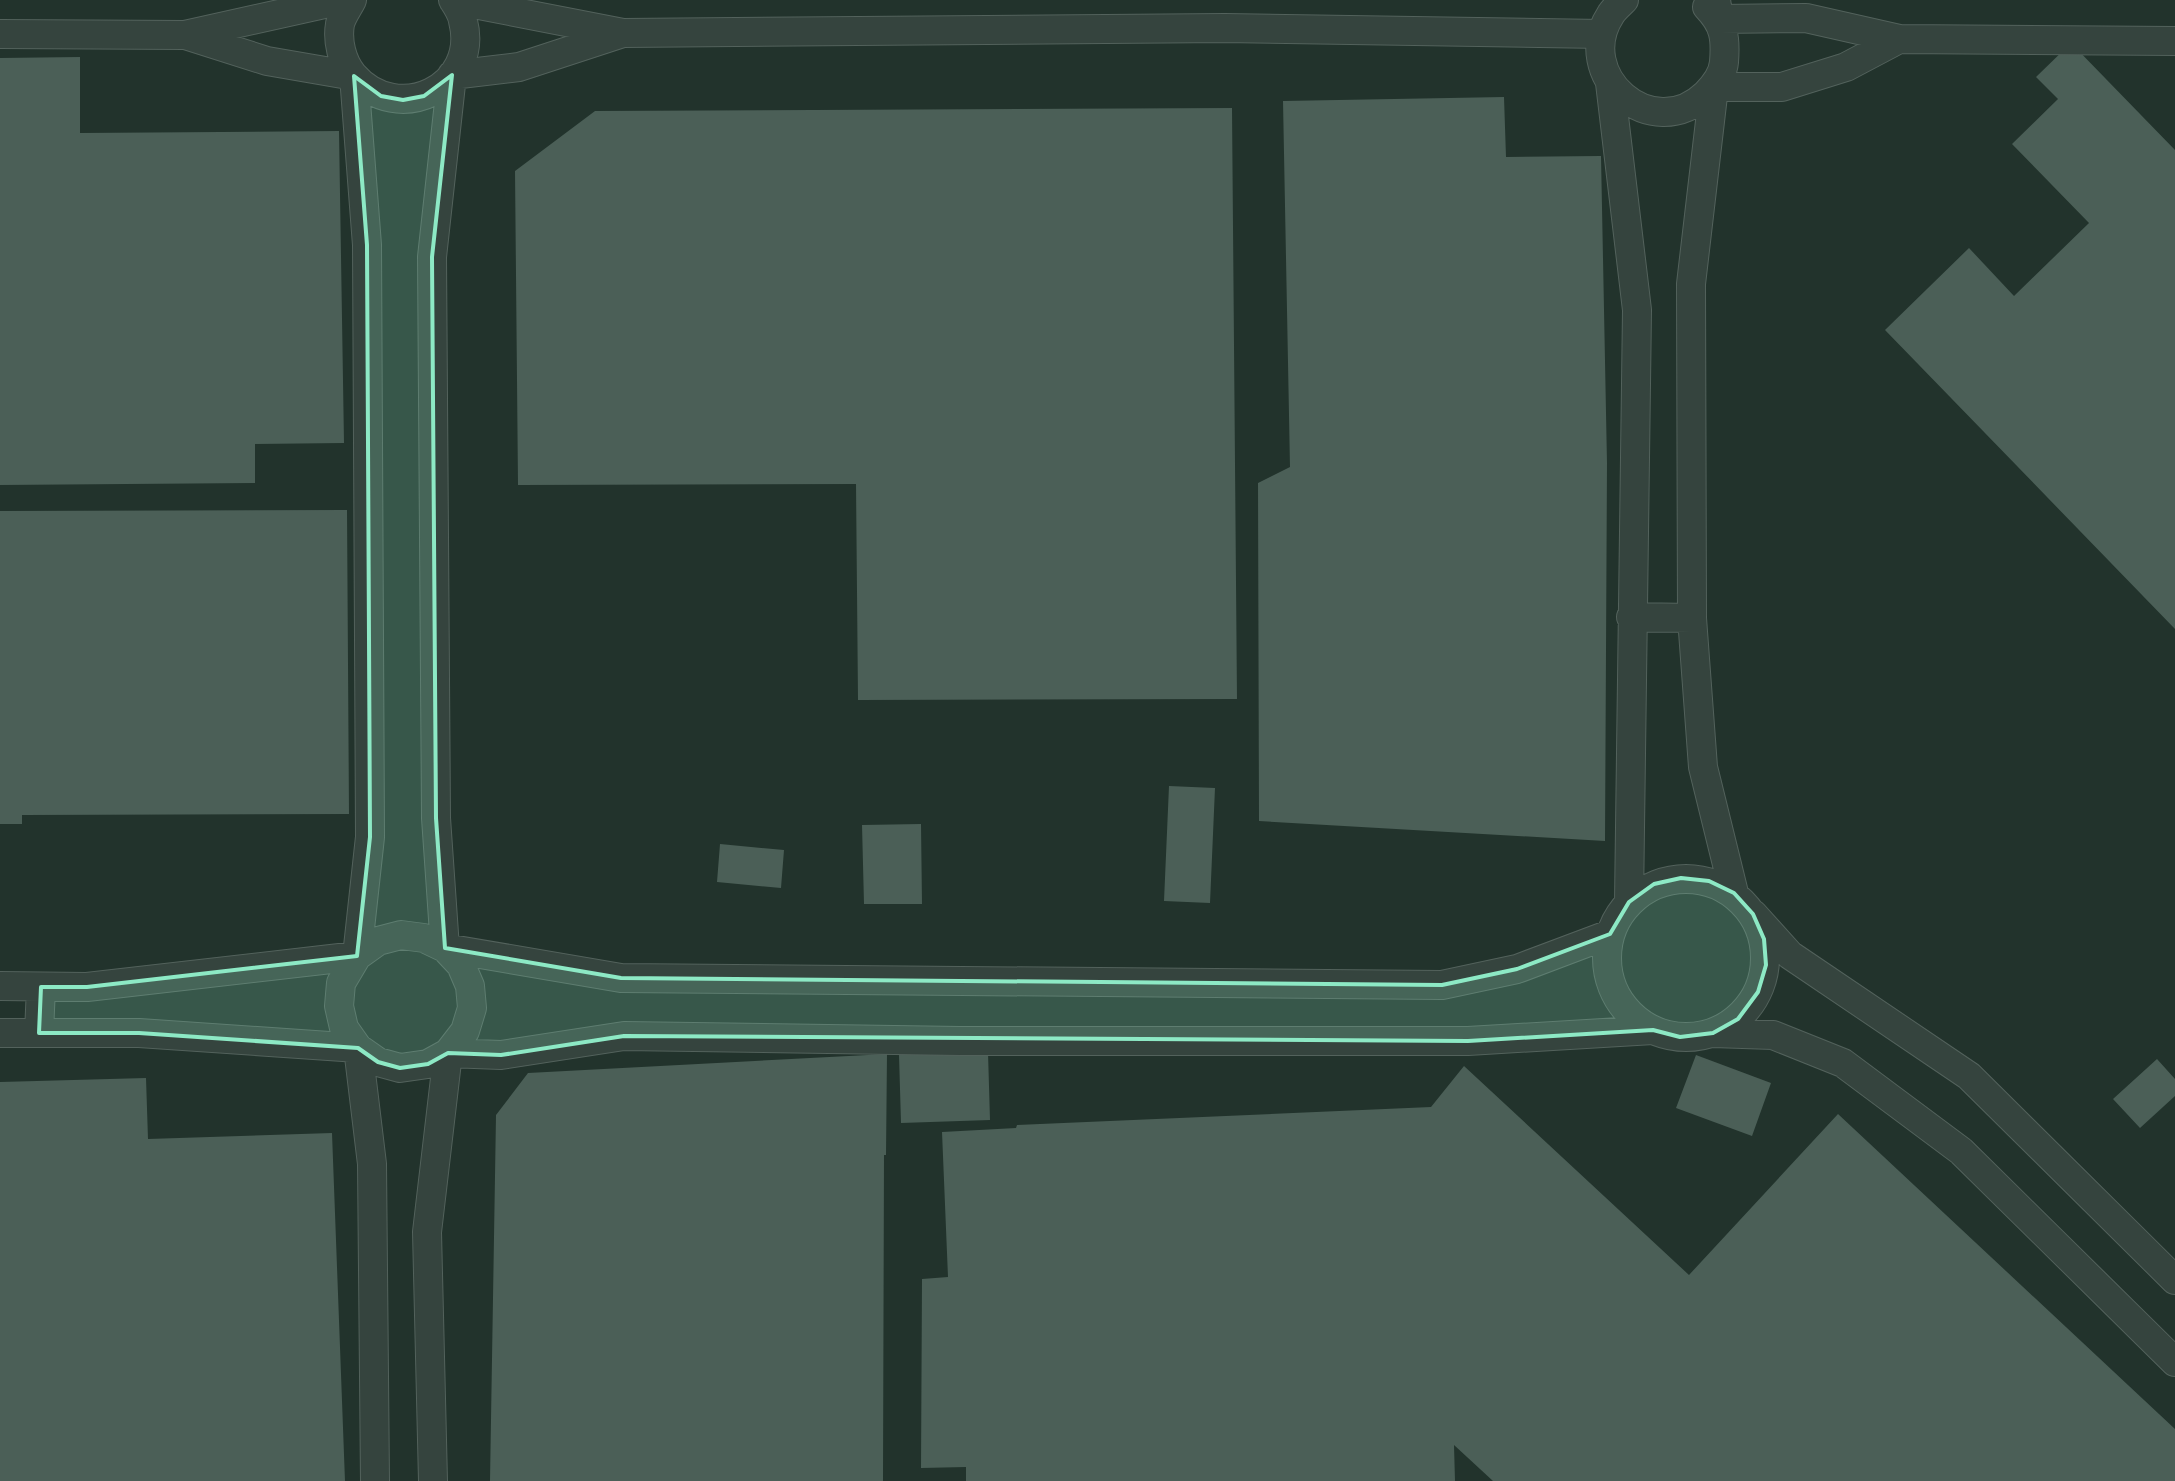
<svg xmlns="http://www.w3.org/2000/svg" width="2175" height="1481" font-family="'Public Sans',sans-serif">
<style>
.building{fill:#4b5f57}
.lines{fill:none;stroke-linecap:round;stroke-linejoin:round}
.street-casing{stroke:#53625c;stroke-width:30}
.street{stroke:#35443e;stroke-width:28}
.marked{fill:#8de9c5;fill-opacity:0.2;stroke:#8de9c5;stroke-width:4;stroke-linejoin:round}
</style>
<rect width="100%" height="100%" fill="#22332c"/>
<path class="building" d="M 2071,43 L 2175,150 L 2175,629 L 1885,330 L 1969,248 L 2014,296 L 2089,223 L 2012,144 L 2058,99 L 2036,77 Z
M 80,57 L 80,133 L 339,131 L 344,443 L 255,444 L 255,483 L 0,485 L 0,58 Z
M 1504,97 L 1506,157 L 1601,156 L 1607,463 L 1605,841 L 1259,821 L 1258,483 L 1290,467 L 1283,101 Z
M 1232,108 L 1237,699 L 858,700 L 856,484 L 518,485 L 515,171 L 595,111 Z
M 347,510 L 349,814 L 22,815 L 22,824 L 0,824 L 0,511 Z
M 1169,786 L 1215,788 L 1210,903 L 1164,901 Z
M 921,824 L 922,904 L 864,904 L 862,825 Z
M 720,844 L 784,850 L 781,888 L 717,882 Z
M 988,1052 L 990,1120 L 901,1123 L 899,1055 Z
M 887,1054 L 886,1155 L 884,1155 L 883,1481 L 490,1481 L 496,1115 L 528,1073 Z
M 1696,1055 L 1771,1083 L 1752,1136 L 1676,1108 Z
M 2157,1059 L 2175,1079 L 2175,1096 L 2140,1128 L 2113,1099 Z
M 1464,1066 L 1689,1275 L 1838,1114 L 2175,1429 L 2175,1481 L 1493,1481 L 1454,1445 L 1455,1481 L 966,1481 L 966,1467 L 921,1468 L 922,1279 L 948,1277 L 942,1132 L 1016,1128 L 1017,1125 L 1431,1107 Z
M 146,1078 L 148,1139 L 332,1133 L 345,1481 L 0,1481 L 0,1082 Z"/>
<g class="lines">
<g class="street-casing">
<path id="street" d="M 352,0 C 348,8 342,16 340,24 C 337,41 342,62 353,75 C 398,127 480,87 463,21 C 462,14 457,6 453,0
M 453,0 L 623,33 L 1225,28 L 1602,34
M 1624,0 C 1620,4 1614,9 1611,14 C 1571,75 1652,146 1706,94 C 1714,86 1723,74 1724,62 C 1726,37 1724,25 1707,7
M 1716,0 L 1719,19 L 1806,18 L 1899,39 L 2175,41
M 623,33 L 519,67 L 452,75 L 432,257 L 436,818 L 445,948 L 621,978 L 1442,985 L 1517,969 L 1610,934
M 0,34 L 185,35 L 342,0
M 1610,83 L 1637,310 L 1629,902
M 1631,617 L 1692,618
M1607 958a79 79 0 1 1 158 0a79 79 0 1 1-158 0Z
M 1734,893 L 1703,767 L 1692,618 L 1691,284 L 1714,87 L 1782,87 L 1846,67 L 1899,39
M 1753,914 L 1790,955 L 1969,1076 L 2175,1280
M 0,986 L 87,987 L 357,956 L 370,837 L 367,245 L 354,76 L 267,61 L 185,35
M 0,1033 L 139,1033 L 358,1048 L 378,1062 L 400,1068 L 428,1064 L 448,1053 L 465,1031 L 472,1008 L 470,986 L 461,965 L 445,948 L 424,938 L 401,935 L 378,941 L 357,956 L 341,983 L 339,1006 L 344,1028 L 358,1048 L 372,1164 L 375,1481
M 39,1033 L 41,987
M 1713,1033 L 1773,1035 L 1843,1063 L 1961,1151 L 2175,1362
M 433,1481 L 427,1232 L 448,1053 L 501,1055 L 624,1036 L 960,1041 L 1468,1041 L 1653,1030"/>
</g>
<use href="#street" class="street"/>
</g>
<path class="marked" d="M 452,75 L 432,257 L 436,818 L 445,948 L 621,978 L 1442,985 L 1517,969 L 1610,934 L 1629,902 L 1654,884 L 1681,878 L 1709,881 L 1734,893 L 1753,914 L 1764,939 L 1766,965 L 1758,992 L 1738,1019 L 1713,1033 L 1680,1037 L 1653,1030 L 1468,1041 L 624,1036 L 501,1055 L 448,1053 L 428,1064 L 400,1068 L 378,1062 L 358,1048 L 139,1033 L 39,1033 L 41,987 L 87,987 L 357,956 L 370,837 L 367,245 L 354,76 L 381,96 L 403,100 L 424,96 Z"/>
</svg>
